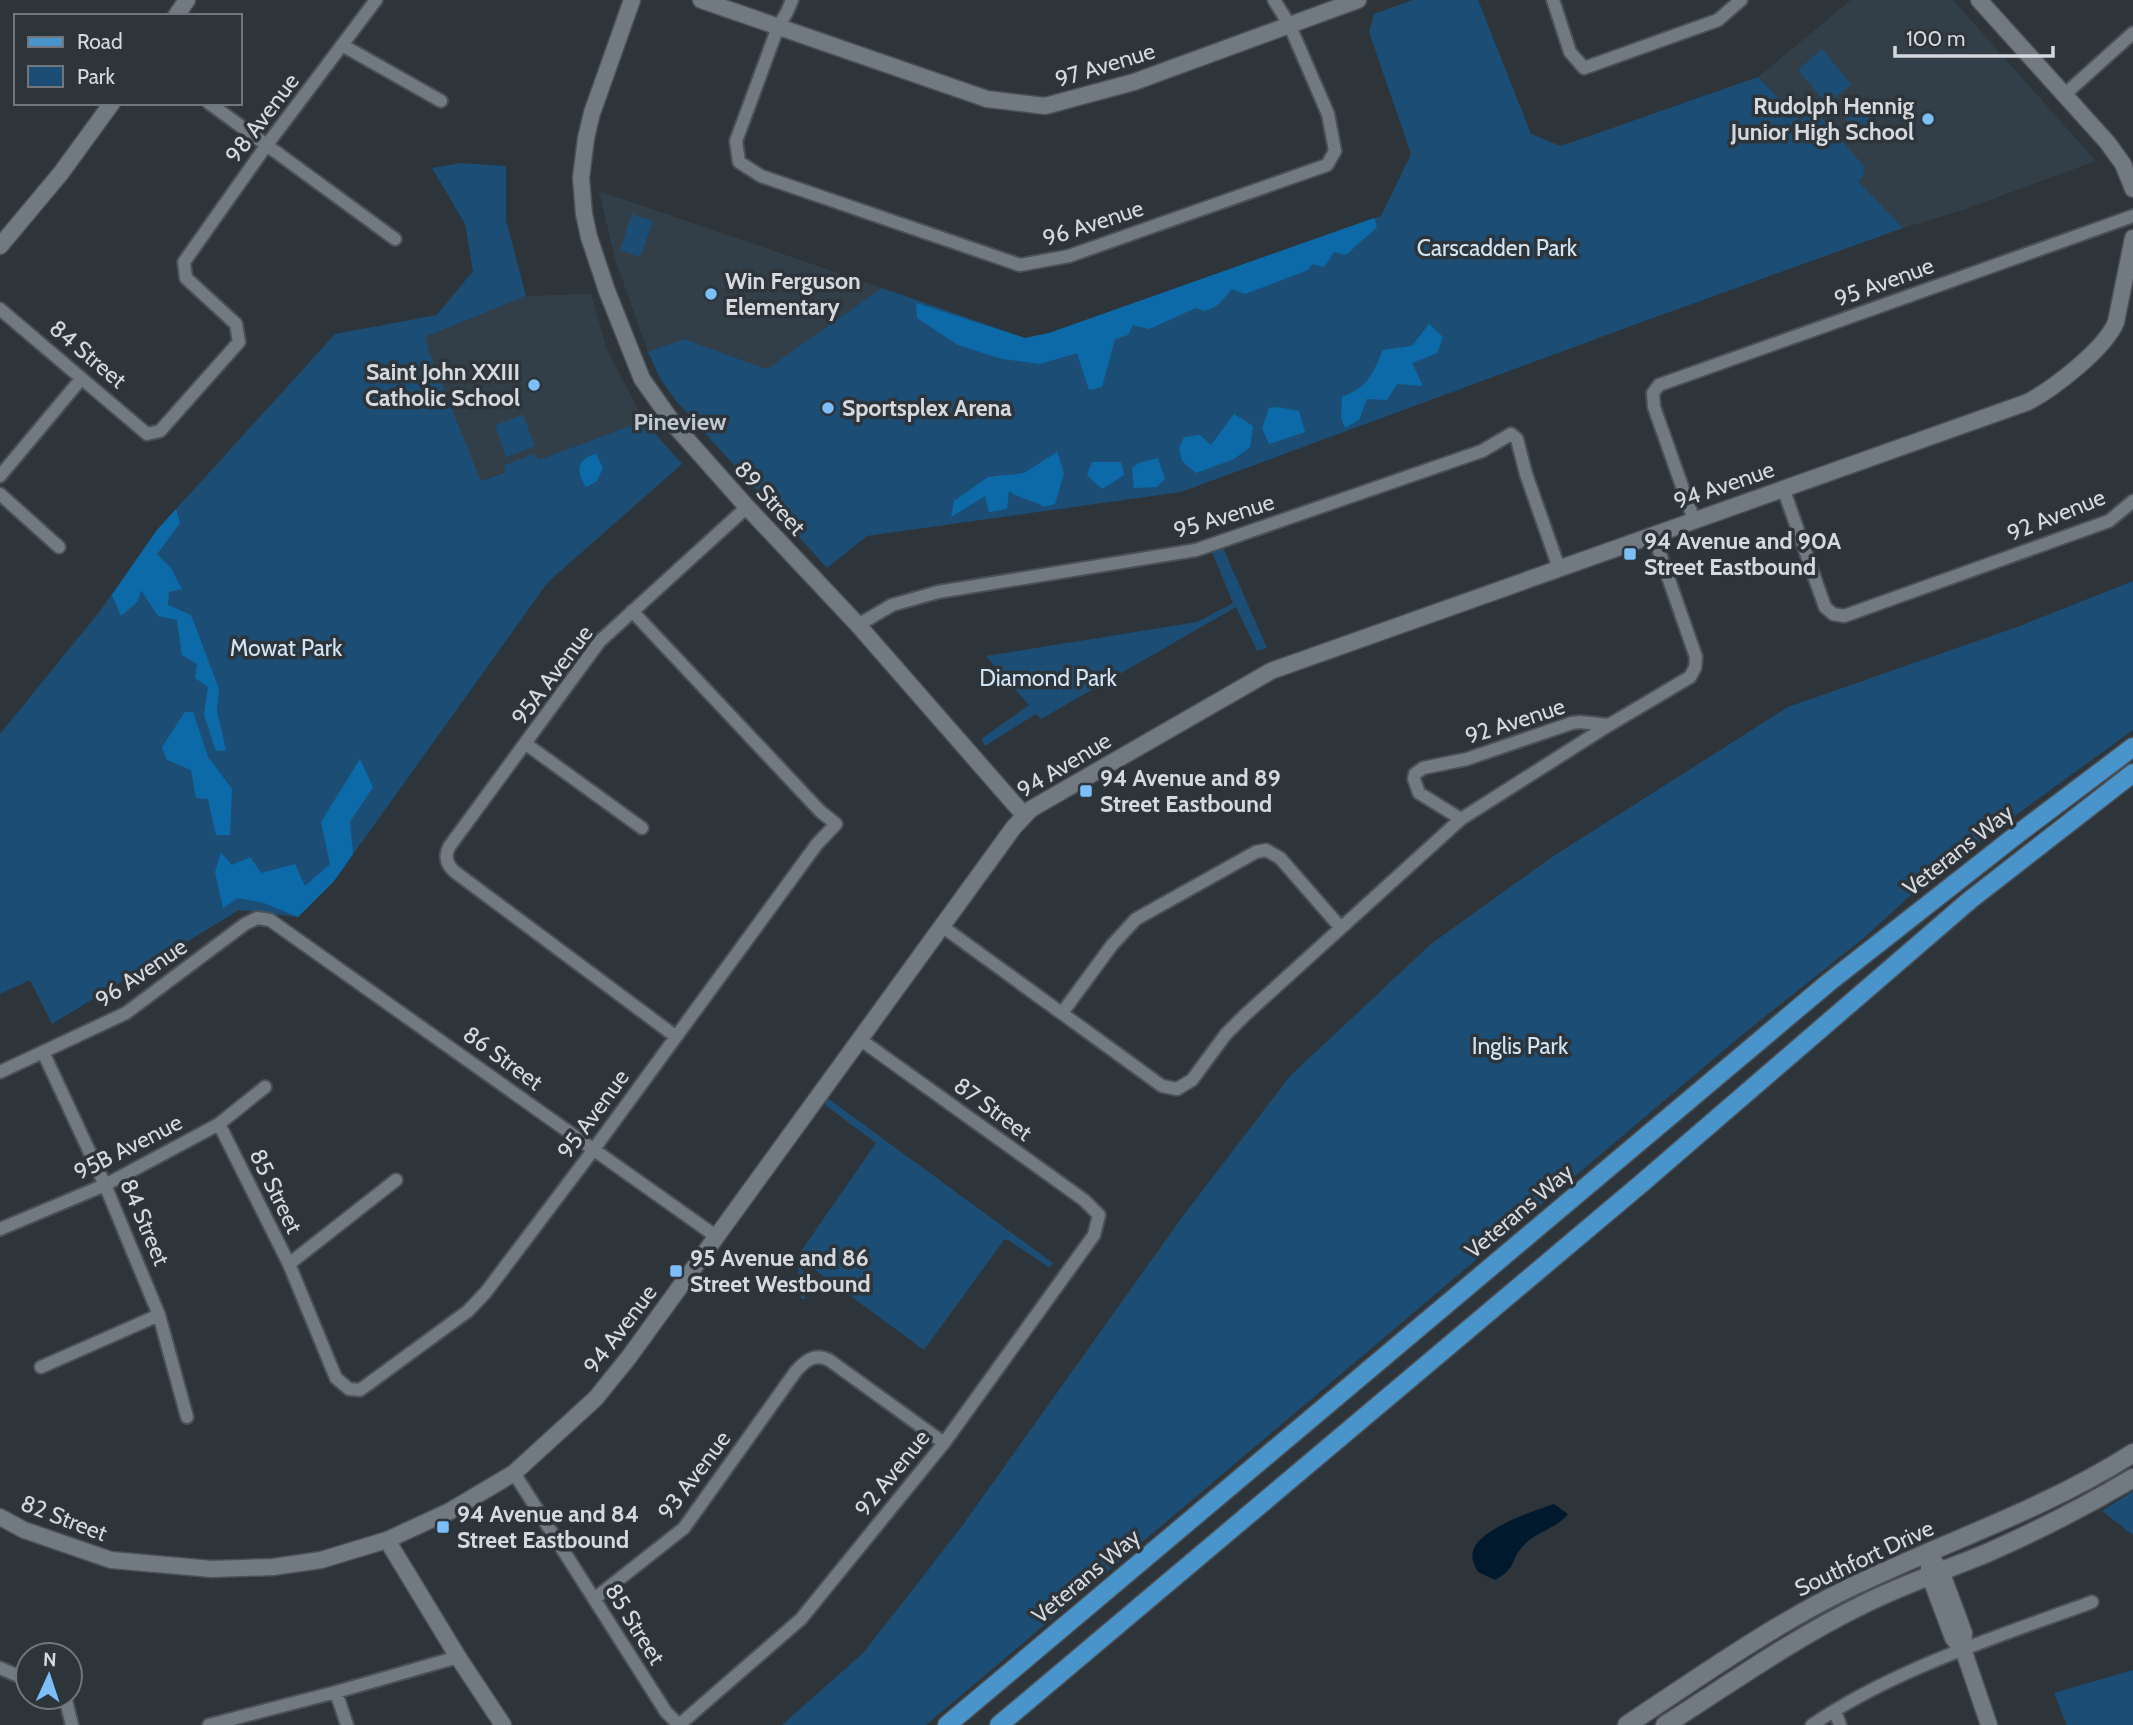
<svg xmlns="http://www.w3.org/2000/svg" width="2133" height="1725" font-family="Cabin,sans-serif">
<style>
.built{fill:#323f49}
.green{fill:#1c4e75}
.forest{fill:#0d6aa8}
.water{fill:#01192d}
.lines{fill:none;stroke-linecap:round;stroke-linejoin:round}
.minor-casing{stroke:#4b5056;stroke-width:16}
.tertiary-casing{stroke:#4b5056;stroke-width:19}
.secondary-casing{stroke:#4b5056;stroke-width:21}
.primary-casing{stroke:#4b5056;stroke-width:21}
.minor{stroke:#717981;stroke-width:12}
.tertiary{stroke:#717981;stroke-width:16}
.secondary{stroke:#717981;stroke-width:18}
.primary{stroke:#4994cb;stroke-width:18}
.poi-dot{fill:#7bbef8;stroke:#2d343a;stroke-width:2.5}
.labels{text-anchor:middle;stroke-width:7;stroke-linejoin:round;paint-order:stroke}
.street-label{font-size:23px;fill:#d5d9de;stroke:#2d343a}
.poi-label{font-size:23px;font-weight:bold;fill:#d5d9de;stroke:#2d343a;text-anchor:start}
.park-label{font-size:23px;fill:#d2e5f6;stroke:#2d343a}
.neighbourhood-label{font-size:24px;font-weight:bold;fill:#c0c9d1;stroke:#2d343a}
</style>
<rect width="100%" height="100%" fill="#2d343a"/>
<path class="built" d="M 1851,0 L 1953,0 L 2096,161 L 1960,211 L 1903,228 L 1758,77 Z
M 599,191 L 882,288 L 767,369 L 684,339 L 648,352 L 615,259 Z
M 591,294 L 607,349 L 644,421 L 481,481 L 423,338 L 526,296 Z"/>
<path class="green" d="M 1413,0 L 1478,0 L 1531,134 L 1561,146 L 1758,77 L 1800,121 L 1808,115 L 1817,113 L 1864,166 L 1863,176 L 1858,181 L 1903,228 L 1639,323 L 1181,492 L 867,536 L 827,568 L 677,402 L 661,380 L 648,352 L 684,339 L 767,369 L 882,288 L 1025,338 L 1049,333 L 1381,216 L 1411,154 L 1369,32 L 1374,14 Z
M 1822,49 L 1851,84 L 1827,104 L 1798,70 Z
M 1856,104 L 1874,124 L 1861,136 L 1843,116 Z
M 460,163 L 506,166 L 506,220 L 526,296 L 425,337 L 431,357 L 481,481 L 504,473 L 505,465 L 534,454 L 538,460 L 644,421 L 682,464 L 548,582 L 334,881 L 298,917 L 239,910 L 52,1024 L 30,980 L 0,994 L 0,734 L 100,611 L 157,530 L 335,334 L 437,315 L 473,271 L 465,224 L 432,168 Z
M 632,214 L 653,221 L 640,257 L 620,250 Z
M 523,415 L 535,446 L 506,457 L 495,425 Z
M 1223,548 L 1267,648 L 1257,651 L 1236,607 L 1041,719 L 1036,714 L 985,746 L 981,739 L 1029,705 L 986,656 L 1197,622 L 1233,603 L 1212,552 Z
M 2133,581 L 2133,730 L 1932,876 L 1865,937 L 1743,1034 L 926,1725 L 782,1725 L 863,1653 L 911,1592 L 962,1526 L 1183,1216 L 1290,1076 L 1431,944 L 1552,857 L 1788,707 L 2017,627 Z
M 826,1097 L 1053,1263 L 1050,1268 L 1008,1240 L 1004,1240 L 924,1350 L 807,1264 L 803,1267 L 805,1299 L 801,1299 L 797,1257 L 876,1143 L 825,1105 Z
M 2133,1491 L 2133,1535 L 2102,1511 Z
M 2133,1670 L 2133,1725 L 2067,1725 L 2054,1693 Z"/>
<path class="forest" d="M 1374,218 L 1377,227 L 1346,255 L 1334,252 L 1324,267 L 1312,264 L 1308,270 L 1245,294 L 1232,289 L 1218,305 L 1205,311 L 1196,308 L 1149,329 L 1133,325 L 1128,335 L 1115,339 L 1102,387 L 1089,390 L 1077,353 L 1040,364 L 1002,359 L 958,345 L 917,318 L 916,303 L 1025,338 L 1049,333 Z
M 1429,324 L 1443,337 L 1437,353 L 1412,363 L 1423,386 L 1397,384 L 1387,400 L 1367,399 L 1359,420 L 1345,428 L 1341,417 L 1342,397 C 1369,386 1372,375 1383,350 L 1412,346 Z
M 1278,407 L 1299,411 L 1305,432 L 1269,444 L 1262,428 L 1269,408 Z
M 1234,414 L 1253,426 L 1250,447 L 1234,459 L 1196,473 L 1182,461 L 1179,448 L 1184,437 L 1200,435 L 1211,445 Z
M 1057,452 L 1064,473 L 1055,504 L 1044,507 C 1033,499 1021,500 1009,491 L 1007,509 L 989,512 L 985,496 L 951,517 L 954,501 L 988,477 L 1024,473 Z
M 596,454 L 603,468 L 597,481 L 586,487 C 576,472 576,459 596,454 Z
M 1158,458 L 1165,479 L 1157,487 L 1134,488 L 1132,468 L 1138,463 Z
M 1092,462 L 1121,462 L 1124,475 L 1102,489 L 1087,475 Z
M 176,509 L 180,523 L 157,554 L 171,568 L 182,589 L 169,592 L 168,605 L 191,615 L 219,689 L 217,711 L 226,750 L 216,751 L 204,715 L 208,687 L 195,678 L 197,664 L 182,655 L 177,620 L 158,616 L 141,590 L 138,601 L 121,616 L 112,595 L 157,530 Z
M 185,712 L 193,712 L 208,757 L 232,789 L 230,835 L 216,835 L 208,799 L 196,798 L 191,770 L 167,760 L 162,747 Z
M 360,759 L 373,787 L 350,822 L 353,854 L 334,881 L 298,917 L 264,903 L 238,898 L 223,908 L 215,872 L 221,853 L 232,865 L 250,857 L 261,873 L 295,864 L 305,886 L 330,864 L 321,822 Z"/>
<path class="water" d="M 1554,1504 L 1568,1514 C 1556,1529 1535,1532 1523,1546 C 1509,1562 1518,1567 1495,1580 L 1478,1572 C 1474,1565 1471,1559 1473,1551 C 1479,1529 1533,1511 1554,1504 Z"/>
<g class="lines">
<g class="minor-casing">
<path id="minor" d="M 792,0 L 787,12 L 778,27 L 736,141 L 739,162 L 761,176 L 1020,265 L 1069,256 L 1327,165 L 1335,151 L 1328,114 L 1289,24 L 1274,0
M 1553,0 L 1570,52 L 1584,68 L 1718,20 L 1741,0
M 342,45 L 441,101
M 2064,95 L 2133,33
M 209,103 L 395,239
M 0,309 L 147,434 L 160,431 L 239,342 L 236,324 L 186,278 L 184,262 L 266,146 L 376,0
M 0,476 L 81,379
M 1783,488 L 1825,607 L 1833,614 L 1844,616 L 2109,521 L 2133,501
M 0,494 L 59,547
M 1694,520 L 1654,407 L 1653,393 L 1659,385 L 2133,216
M 858,625 L 892,605 L 938,592 L 1196,550 L 1482,451 L 1511,434 L 1517,439 L 1526,474 L 1559,568
M 526,744 L 642,828
M 1461,819 L 1419,793 L 1414,779 L 1415,774 L 1423,768 L 1467,759 L 1572,723 L 1580,722 L 1609,725
M 943,927 L 1162,1086 L 1177,1089 L 1192,1080 L 1226,1034 L 1245,1015 L 1461,819 L 1609,725 L 1690,677 L 1695,668 L 1696,657 L 1653,534
M 1062,1013 L 1112,945 L 1136,919 L 1256,852 L 1266,850 L 1280,858 L 1341,928
M 675,1036 L 455,872 C 447,865 444,857 449,847 L 600,641 L 747,507
M 43,1052 L 105,1185 L 159,1315 L 187,1417
M 0,1072 L 126,1013 L 245,924 L 257,918 L 270,920 L 717,1237
M 219,1124 L 289,1264 L 336,1378 L 349,1389 L 360,1390 L 468,1311 L 486,1292 L 594,1149 L 817,844 L 836,824 L 820,811 L 632,611
M 0,1229 L 105,1185 L 219,1124 L 265,1087
M 289,1264 L 396,1180
M 41,1367 L 159,1315
M 514,1473 L 666,1712 L 679,1725 L 801,1619 L 944,1443 L 1094,1235 L 1099,1215 L 1084,1200 L 861,1040
M 594,1599 L 684,1528 L 796,1371 C 806,1360 815,1353 829,1360 L 944,1443
M 0,1668 L 28,1680
M 336,1692 L 347,1725
M 65,1697 L 72,1725
M 1835,1711 L 1840,1725
M 209,1725 L 336,1692 L 458,1657
M 1812,1725 C 1896,1668 1997,1637 2092,1602"/>
</g>
<g class="tertiary-casing">
<path id="tertiary" d="M 632,0 L 592,113 L 586,138 L 581,178 L 584,214 L 589,237 L 607,291 L 642,379 L 676,427 L 747,507 L 858,625 L 1024,815
M 701,0 L 987,99 L 1045,106 L 1134,82 L 1358,0
M 1979,0 L 2107,142 L 2123,164 L 2133,189
M 176,16 L 187,0
M 0,246 L 61,173 L 112,103
M 0,1517 L 24,1530 L 111,1560 L 212,1569 L 273,1567 L 321,1560 L 387,1540 L 450,1511 L 514,1473 L 596,1398 L 629,1357 L 1014,827 L 1031,809 L 1271,671 L 2028,402 C 2054,388 2105,349 2116,322 L 2133,238
M 387,1540 L 458,1657 L 503,1725
M 1929,1554 L 1929,1574 L 1953,1638 L 1963,1649 L 1989,1725
M 1933,1560 L 1941,1571 L 1964,1633 L 1963,1649"/>
</g>
<g class="secondary-casing">
<path id="secondary" d="M 1627,1725 C 1699,1677 1771,1626 1849,1588 C 1944,1542 2044,1510 2133,1453
M 1665,1725 C 1731,1683 1794,1638 1864,1604 C 1904,1584 1946,1570 1987,1553 C 2037,1531 2086,1506 2133,1478"/>
</g>
<g class="primary-casing">
<path id="primary" d="M 947,1725 L 1828,983 L 2019,833 L 2133,747
M 999,1725 L 1642,1183 L 1970,900 L 2133,773"/>
</g>
<use href="#minor" class="minor"/>
<use href="#tertiary" class="tertiary"/>
<use href="#secondary" class="secondary"/>
<use href="#primary" class="primary"/>
</g>
<g class="poi-dot">
<circle cx="1928" cy="119" r="7"/>
<circle cx="711" cy="294" r="7"/>
<circle cx="534" cy="385" r="7"/>
<circle cx="828" cy="408" r="7"/>
<rect x="1623" y="547" width="14" height="14" rx="3.5"/>
<rect x="1079" y="784" width="14" height="14" rx="3.5"/>
<rect x="669" y="1264" width="14" height="14" rx="3.5"/>
<rect x="436" y="1520" width="14" height="14" rx="3.5"/>
</g>
<g class="labels">
<g class="street-label">
<text transform="translate(1105 65) rotate(-17)" y="8">97 Avenue</text>
<text transform="translate(262 118) rotate(-53)" y="8">98 Avenue</text>
<text transform="translate(1093 223) rotate(-18)" y="8">96 Avenue</text>
<text transform="translate(1884 282) rotate(-20)" y="8">95 Avenue</text>
<text transform="translate(88 354) rotate(40)" y="8">84 Street</text>
<text transform="translate(1724 485) rotate(-19)" y="8">94 Avenue</text>
<text transform="translate(770 498) rotate(47)" y="8">89 Street</text>
<text transform="translate(2056 515) rotate(-22)" y="8">92 Avenue</text>
<text transform="translate(1224 516) rotate(-17)" y="8">95 Avenue</text>
<text transform="translate(552 675) rotate(-53)" y="8">95A Avenue</text>
<text transform="translate(1515 721) rotate(-18)" y="8">92 Avenue</text>
<text transform="translate(1064 765) rotate(-31)" y="8">94 Avenue</text>
<text transform="translate(1958 850) rotate(-38)" y="8">Veterans Way</text>
<text transform="translate(141 973) rotate(-34)" y="8">96 Avenue</text>
<text transform="translate(503 1058) rotate(36)" y="8">86 Street</text>
<text transform="translate(993 1109) rotate(36)" y="8">87 Street</text>
<text transform="translate(593 1114) rotate(-54)" y="8">95 Avenue</text>
<text transform="translate(128 1147) rotate(-27)" y="8">95B Avenue</text>
<text transform="translate(276 1191) rotate(64)" y="8">85 Street</text>
<text transform="translate(1519 1211) rotate(-40)" y="8">Veterans Way</text>
<text transform="translate(145 1222) rotate(67)" y="8">84 Street</text>
<text transform="translate(620 1329) rotate(-53)" y="8">94 Avenue</text>
<text transform="translate(892 1473) rotate(-51)" y="8">92 Avenue</text>
<text transform="translate(694 1475) rotate(-53)" y="8">93 Avenue</text>
<text transform="translate(64 1518) rotate(21)" y="8">82 Street</text>
<text transform="translate(1864 1558) rotate(-25)" y="8">Southfort Drive</text>
<text transform="translate(1086 1576) rotate(-40)" y="8">Veterans Way</text>
<text transform="translate(635 1624) rotate(58)" y="8">85 Street</text>
</g>
<g class="poi-label">
<text x="1914" y="114" text-anchor="end">Rudolph Hennig<tspan x="1914" dy="26">Junior High School</tspan></text>
<text x="725" y="289">Win Ferguson<tspan x="725" dy="26">Elementary</tspan></text>
<text x="520" y="380" text-anchor="end">Saint John XXIII<tspan x="520" dy="26">Catholic School</tspan></text>
<text x="842" y="416">Sportsplex Arena</text>
<text x="1644" y="549">94 Avenue and 90A<tspan x="1644" dy="26">Street Eastbound</tspan></text>
<text x="1100" y="786">94 Avenue and 89<tspan x="1100" dy="26">Street Eastbound</tspan></text>
<text x="690" y="1266">95 Avenue and 86<tspan x="690" dy="26">Street Westbound</tspan></text>
<text x="457" y="1522">94 Avenue and 84<tspan x="457" dy="26">Street Eastbound</tspan></text>
</g>
<g class="park-label">
<text x="1497" y="256">Carscadden Park</text>
<text x="286" y="656">Mowat Park</text>
<text x="1048" y="686">Diamond Park</text>
<text x="1520" y="1054">Inglis Park</text>
</g>
<g class="neighbourhood-label">
<text x="680" y="430">Pineview</text>
</g>
</g>
<rect x="14" y="14" width="228" height="91" fill="#2d343a" stroke="#70767c" stroke-width="2"/>
<rect x="28" y="37" width="35" height="10" fill="#4994cb" stroke="#70767c" stroke-width="2"/>
<text x="77" y="49" font-size="21" fill="#d5d9de">Road</text>
<rect x="28" y="66" width="35" height="21" fill="#1c4e75" stroke="#70767c" stroke-width="2"/>
<text x="77" y="84" font-size="21" fill="#d5d9de">Park</text>
<g transform="translate(49 1676) rotate(3)"><circle r="33" fill="#2d343a" stroke="#70767c" stroke-width="2"/>
<path d="M0-5L12 26L0 18L-12 26Z" fill="#7bbef8"/>
<text y="-10" font-size="19" font-weight="bold" text-anchor="middle" fill="#d5d9de">N</text>
</g>
<path d="M1895 46v10h158v-10" fill="none" stroke="#d5d9de" stroke-width="3.5"/>
<text x="1906" y="46" font-size="21" fill="#d5d9de" stroke="#2d343a" stroke-width="5" paint-order="stroke">100 m</text>
</svg>
